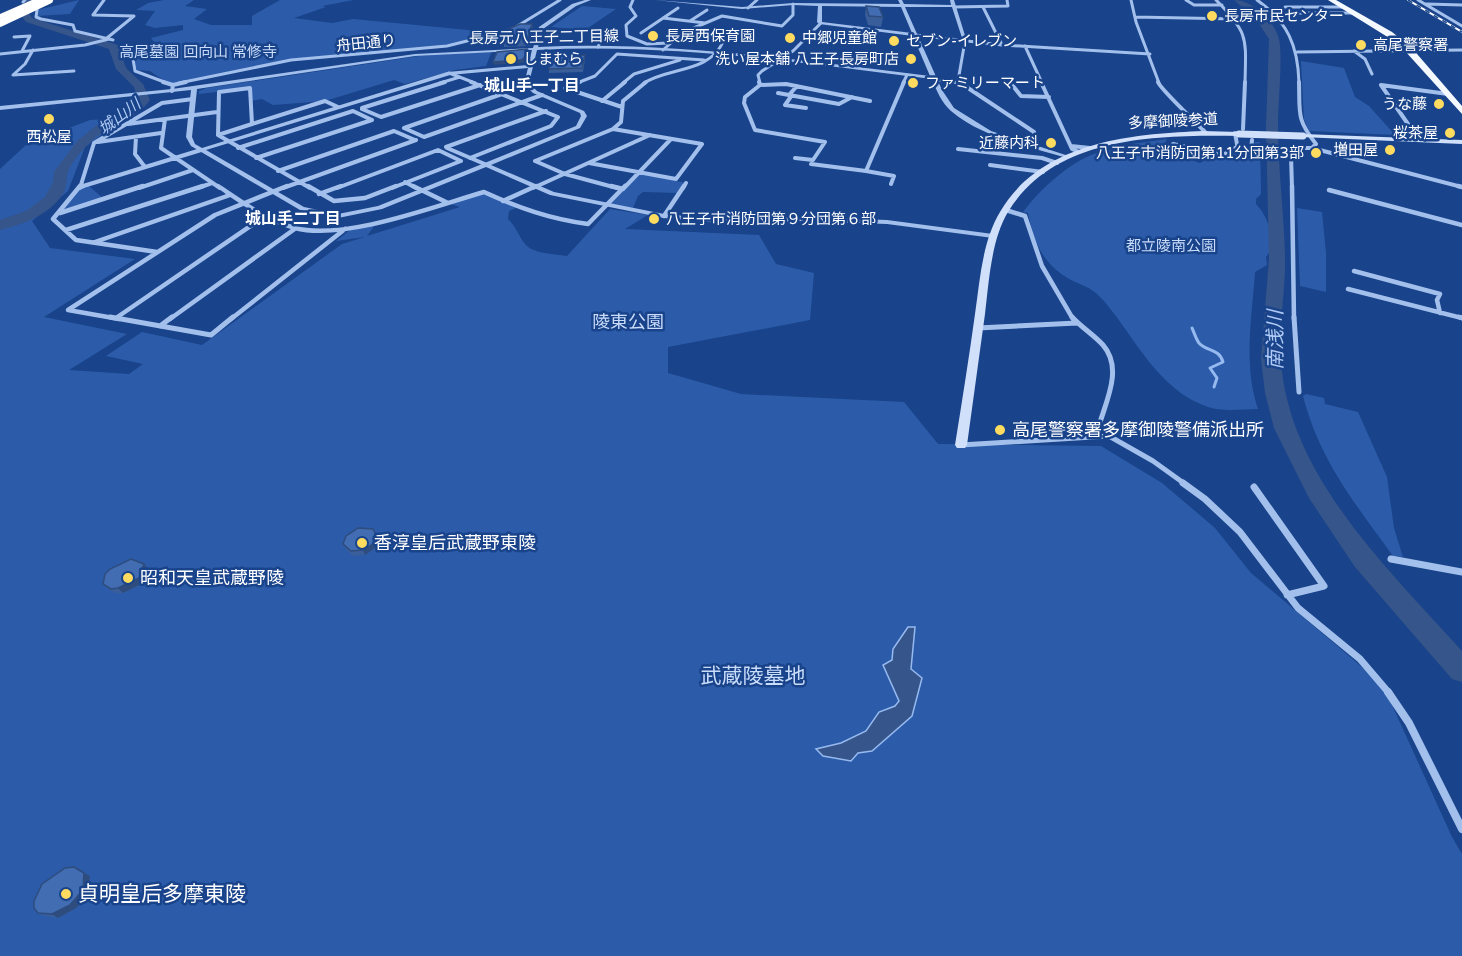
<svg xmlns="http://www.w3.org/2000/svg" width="1462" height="956" font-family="'Varela Round','Noto Sans JP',sans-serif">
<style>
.green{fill:#2c5ca9}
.water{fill:#36558a;stroke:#96baf0;stroke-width:1.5}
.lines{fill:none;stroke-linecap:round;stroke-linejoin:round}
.stream{stroke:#96baf0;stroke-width:3}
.river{fill:#36558a;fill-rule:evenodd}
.minor-far5{stroke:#a3c0ed;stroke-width:3}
.minor-far4{stroke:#a3c0ed;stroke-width:4}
.minor-far3{stroke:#a3c0ed;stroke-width:4.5}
.minor-far2{stroke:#a3c0ed;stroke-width:5}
.minor-far1{stroke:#a3c0ed;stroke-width:7}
.minor{stroke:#a3c0ed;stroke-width:8}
.tertiary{fill:#a3c0ed;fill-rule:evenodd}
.secondary{fill:#d0dffa;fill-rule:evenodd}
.trunk{fill:#f4f8ff;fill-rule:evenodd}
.motorway{fill:#fff;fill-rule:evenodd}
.rail-casing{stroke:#fff;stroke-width:2}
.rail{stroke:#19438a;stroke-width:1.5;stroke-dasharray:5;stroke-linecap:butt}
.secondary-bridge{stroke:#d0dffa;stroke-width:7}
.motorway-bridge{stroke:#fff;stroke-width:8}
.wall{fill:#395e9a}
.shaded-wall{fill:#2e4c7d}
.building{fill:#426db3;stroke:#2e4c7d;stroke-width:1.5}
.poi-dot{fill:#ffdb60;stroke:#19438a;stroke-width:2}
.labels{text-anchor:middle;stroke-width:5;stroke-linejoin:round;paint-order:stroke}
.far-poi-label{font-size:15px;fill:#fff;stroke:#19438a;text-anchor:start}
.far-street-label{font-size:15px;fill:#fff;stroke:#19438a}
.far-park-label{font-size:15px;fill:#c9dcfa;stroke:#19438a}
.far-neighbourhood-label{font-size:16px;font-weight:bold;fill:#fff;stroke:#19438a}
.far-water-label{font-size:16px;font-style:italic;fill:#afcaf5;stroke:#19438a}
.park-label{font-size:18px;fill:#c9dcfa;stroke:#19438a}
.poi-label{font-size:18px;fill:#fff;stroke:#19438a;text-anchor:start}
.water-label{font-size:20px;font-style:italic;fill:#afcaf5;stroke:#19438a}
.near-park-label{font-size:21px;fill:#c9dcfa;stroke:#19438a}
.near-poi-label{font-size:21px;fill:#fff;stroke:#19438a;text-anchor:start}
</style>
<rect width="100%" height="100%" fill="#19438a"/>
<path class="green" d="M 79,0 L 70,14 L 36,16 L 37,10 Z
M 164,0 L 194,0 L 185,6 L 207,9 L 194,19 L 211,25 L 252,25 L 252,16 L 280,0 L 354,0 L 322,6 L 326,7 L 294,18 L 332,23 L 353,19 L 500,33 L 447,46 L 291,60 L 170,85 L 150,71 L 137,70 L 133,62 L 157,47 L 151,38 L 183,30 L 183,25 L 155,28 L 145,25 L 155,11 L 136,10 L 148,3 Z
M 582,6 L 616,9 L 585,30 L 551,27 Z
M 492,51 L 486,66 L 455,70 L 405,84 L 394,80 L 325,101 L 273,105 L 262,99 L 251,101 L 250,88 L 199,94 L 199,91 L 207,88 L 419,56 Z
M 1301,61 L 1344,68 L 1355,97 L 1369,106 L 1395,135 L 1309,131 L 1304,119 Z
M 125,118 L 85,147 L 68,191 L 32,221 L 50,248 L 135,259 L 44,317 L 127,334 L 69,370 L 129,374 L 143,364 L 106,356 L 142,332 L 202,345 L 342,244 L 365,237 L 336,241 L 350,230 L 375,225 L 367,236 L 460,207 L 448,203 L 484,192 L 518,207 L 509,211 L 508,219 C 517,228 518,235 525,244 C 533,254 555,254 567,256 L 610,209 L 648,215 L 625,229 L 759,235 L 776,264 L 814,273 L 810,320 L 668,347 L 668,373 L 741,394 L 904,402 L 938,444 L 1101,446 L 1162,483 L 1215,528 L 1251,573 L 1362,667 L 1387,694 L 1452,837 L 1462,854 L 1462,956 L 0,956 L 0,169 L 27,144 L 90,120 Z
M 1167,139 L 1161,150 L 1200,163 L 1214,155 L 1225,156 L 1232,152 L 1249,156 L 1255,142 L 1260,142 L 1261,194 L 1256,199 L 1256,204 C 1268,216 1278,244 1266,257 L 1267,265 L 1255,272 C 1252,316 1243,366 1258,409 C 1243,409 1222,412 1208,407 C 1157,389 1137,340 1104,301 C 1089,284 1082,287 1066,277 C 1041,261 1034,241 1028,213 L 1023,212 C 1042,187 1077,154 1110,150 C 1117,149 1126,152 1133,153 L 1132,144 Z
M 638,173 L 686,183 L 679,193 L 643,192 L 638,196 L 633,208 L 609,204 Z
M 89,186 L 104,199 L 60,213 L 77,190 Z
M 1297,208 L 1322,212 L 1326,253 L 1326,292 L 1300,286 Z
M 1306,394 L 1324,398 L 1325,404 L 1358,412 L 1387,477 L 1394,528 L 1403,557 L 1393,556 C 1354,502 1320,461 1303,396 Z"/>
<path class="water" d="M 908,627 L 915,627 L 911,669 L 922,678 L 912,716 L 872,751 L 858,753 L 851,761 L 823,756 L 816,749 L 841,743 L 866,731 L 879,712 L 895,706 L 899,701 L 883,665 L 892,660 L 893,649 Z"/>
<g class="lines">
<path class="stream" d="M 1192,328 C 1194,332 1196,339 1199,343 C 1207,352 1219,348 1223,362 L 1210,368 L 1217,378 L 1214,387"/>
<path class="river" d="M 27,0 L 36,0 L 28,11 L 32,18 L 118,45 L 126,68 L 143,84 L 150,100 C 136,120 112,124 94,139 C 85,147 72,160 68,172 C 66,178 67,183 65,190 C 53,214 24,224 0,230 L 0,220 L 26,211 L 45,197 L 53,182 L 54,172 L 78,140 L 96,126 L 126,111 L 138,100 L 134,87 L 116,69 L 109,49 L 26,22 L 18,11 Z
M 1234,0 C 1252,0 1274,20 1279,39 C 1283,57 1278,103 1278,125 C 1278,169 1284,212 1285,256 C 1286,291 1278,326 1281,360 C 1288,475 1389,570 1462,651 L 1462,682 L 1452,679 L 1355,567 L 1309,498 L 1274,428 L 1265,393 L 1261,359 L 1269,258 L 1266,128 L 1269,39 L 1256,19 Z"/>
<path class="minor-far5" d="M 104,0 L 93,15 L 134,16 L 107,38
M 633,0 L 630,7 L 636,16 L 626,25 L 627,36 L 647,44 L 669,43
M 1131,0 L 1136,22 L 1159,83
M 1186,0 L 1194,5 L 1222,5
M 1216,0 C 1249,33 1246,38 1245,83
M 1257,0 C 1288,22 1298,46 1299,83
M 1418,0 L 1462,26
M 23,2 L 25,0
M 1426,4 L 1462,5
M 32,7 L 37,10 L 36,17 L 41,19 L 73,25 L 75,31 L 113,40
M 954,7 L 1008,6 L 1007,0
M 983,7 L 1002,45
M 1285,7 L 1343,7
M 748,8 L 757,0
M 1297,13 L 1354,13
M 1135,17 L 1236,19
M 663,18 L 705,23
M 690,21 L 707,10
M 641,33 L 678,8
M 915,35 L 1002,45 L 1150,54
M 14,37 L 30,36 L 22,51
M 1025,46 L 1042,83
M 598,47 L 602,38
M 33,50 L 25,64 L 13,75 L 74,71
M 663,50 L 682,33 L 722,16 L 782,26 L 793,15 L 793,4
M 1354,51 L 1365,59 L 1372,74
M 1297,52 L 1462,50
M 0,54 L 85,45 L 109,39
M 133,59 L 135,71 L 167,83
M 449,73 L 475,83
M 935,80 L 961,83
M 958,81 L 965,41
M 179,83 L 291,60 L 447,46 L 511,30 L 560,0
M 440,83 L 460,77
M 577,83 L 595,76 L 617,54 L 704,60
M 623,83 L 634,74 L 680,60
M 644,83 C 669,67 709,73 723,42
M 760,83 L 758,75 L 762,71 L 793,51 L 821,23
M 903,83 L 907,75"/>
<path class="minor-far4" d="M 163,82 L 173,85
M 580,82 L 565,88 L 622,107
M 759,82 L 760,85 L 745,97 L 744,103 L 755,130 L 825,142 L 813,160 L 795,158
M 959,82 L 1034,132 L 1038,148
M 1041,82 L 1072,149 L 1079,152
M 1158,82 C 1160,89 1197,123 1206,133
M 760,85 L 786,84 L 870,101
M 797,86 L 789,95 L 839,104 L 852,97
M 1013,86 L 1021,96 L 1049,97
M 250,88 L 252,124 L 218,135 L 219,92 Z
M 172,91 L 173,85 L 186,82
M 778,93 L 789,95
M 792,95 L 785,105 L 806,108
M 602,101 L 625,82
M 362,108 L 445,82
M 362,109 L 381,117 L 480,85
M 165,119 L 161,148 L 220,188
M 128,124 L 217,112
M 252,124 L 325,101 L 338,107
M 404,128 L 424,137 L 542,95
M 404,128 L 502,94
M 1243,129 L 1245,82
M 1235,133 L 1238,150 L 1251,151 L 1252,140
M 218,135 L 310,188
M 136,137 L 135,154 L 145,167
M 1419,140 L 1381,85 L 1448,94
M 98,142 L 161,133
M 1173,144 L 1223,155 L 1237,147
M 1071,146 L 1090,148
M 446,147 L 546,111
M 238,148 L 353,111 L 372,120
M 447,148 L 487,165
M 1312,148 L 1462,187
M 958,149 L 1042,158 L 1057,163
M 256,158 L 372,120
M 470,158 L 551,126 L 558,117 L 471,82
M 535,161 L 613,129 L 621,122 L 623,101 L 646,82
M 535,161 L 565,174 L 617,188
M 589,163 L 676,179 L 702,144 L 613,129
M 811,164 L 866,171
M 990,165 L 1043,172
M 278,171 L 394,131 L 415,140
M 405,182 L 416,188
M 891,184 L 894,176 L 866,171 L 904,82
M 80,187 L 201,150
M 80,188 L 94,143 L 162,103 L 193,99
M 139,188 L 193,170
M 198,188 L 212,183
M 283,188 L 416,140
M 337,188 L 438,150 L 461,161
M 392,188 L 461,161
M 533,188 L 650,135
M 624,188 L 671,139
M 683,188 L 686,183
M 1292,188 L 1291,155 L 1298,148 L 1312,148 L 1316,144 C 1296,119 1300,113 1299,82"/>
<path class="minor-far3" d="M 80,186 L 53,219 L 76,240 L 157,252
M 218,186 C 242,202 266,220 295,228 C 344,241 435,206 484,192 C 519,208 550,219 588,224 L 625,186
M 308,186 L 334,201 L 365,198 L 396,186
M 413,186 L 448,203
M 611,186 L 623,189
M 1292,186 L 1294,319
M 1458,186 L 1462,187
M 80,187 L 83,186
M 1329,190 L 1462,225
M 319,194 L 341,186
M 503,201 L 536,186
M 1006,210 L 1025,216 L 1042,266 L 1073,319
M 60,213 L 143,186
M 664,216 L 684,186
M 66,230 L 203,186
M 95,242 L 230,195
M 1354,271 L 1440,294 L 1437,300 L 1440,313
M 1348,289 L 1462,318
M 116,318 L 265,216
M 119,319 L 68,310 L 215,215 L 287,186
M 170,319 L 296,228
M 231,319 L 345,229"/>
<path class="minor-far2" d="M 110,317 L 211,335 L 233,317
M 1072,317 C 1081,327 1094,335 1103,345 C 1124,369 1105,403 1098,429 L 1099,435
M 1294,317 L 1299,392
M 1459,317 L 1462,318
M 160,326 L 172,317
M 978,328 L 1077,323
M 961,445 L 1109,436 L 1153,461 L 1185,484"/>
<path class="minor-far1" d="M 1183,483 L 1205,499 L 1240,532 L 1298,608 L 1360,659 L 1389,693
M 1254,487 L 1324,586 L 1287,595
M 1391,559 L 1462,572"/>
<path class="minor" d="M 1388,692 L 1409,723 L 1462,829"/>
<path class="tertiary" d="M 585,0 L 591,0 L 576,6 L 543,29 L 538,47 C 669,41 800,60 930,76 L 913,36 L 819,24 L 817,22 L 818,6 L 793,5 L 742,9 L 655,0 L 742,7 L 793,3 L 900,4 L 898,0 L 902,0 L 904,4 L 951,5 L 950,0 L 954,0 L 967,42 L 963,41 L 952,7 L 905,7 L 942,90 L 954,108 L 991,131 L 1072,157 L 1067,158 C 1030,147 981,137 951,111 C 942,103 936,90 932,79 C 801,63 669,43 537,50 L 529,83 L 537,91 L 584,111 L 587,116 L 580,128 L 491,165 L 554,192 L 664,214 L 732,220 L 802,217 L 887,220 L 993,234 L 997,236 L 993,238 L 887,224 L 802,221 L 732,224 L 664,218 L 550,195 L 486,167 L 382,209 L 338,218 L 300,210 L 191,146 L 186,137 L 191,90 L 0,110 L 0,106 L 172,89 L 415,54 L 533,48 L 539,27 L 572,4 ZM 822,6 L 901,7 L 912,33 L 822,22 ZM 532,50 L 528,65 L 447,72 L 202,148 L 195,144 L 192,137 L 197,89 L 415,56 ZM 528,68 L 524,84 L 533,93 L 580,113 L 581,116 L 576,126 L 378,206 L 338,214 L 304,207 L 206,150 L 450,75 Z"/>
<path class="secondary" d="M 1203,131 L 1239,132 L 1242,134 L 1239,136 C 1159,135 1055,135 1008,212 C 991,240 989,282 985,314 C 979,358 973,401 967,445 L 965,448 L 957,448 L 955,445 C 962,401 969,358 975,314 C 980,280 982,242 1000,212 C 1041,142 1130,134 1203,131 Z
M 1303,134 L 1462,140 L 1462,144 L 1301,137 L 1301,135 Z"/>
<path class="trunk" d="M 1328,0 L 1336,0 L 1392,32 L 1411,47 L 1462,106 L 1462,114 L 1405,51 L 1386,36 Z"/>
<path class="motorway" d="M 32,0 L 42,0 L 0,19 L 0,14 Z"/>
<g class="rail-casing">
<path id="rail" d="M 1408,0 L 1462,32"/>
</g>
<use href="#rail" class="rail"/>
<path class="secondary-bridge" d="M 1239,134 L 1303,136"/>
<path class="motorway-bridge" d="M 0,23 L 49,0"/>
</g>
<path class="wall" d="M 866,6 L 883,17 L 881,27 L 868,25 L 865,15 Z
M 532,24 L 534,33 L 530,46 L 504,47 L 503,38 Z
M 585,59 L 583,72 L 549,73 L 549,69 Z
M 379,542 L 375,548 L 365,555 L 353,556 L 346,549 L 343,544 Z
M 144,564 L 148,569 L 143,583 L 123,593 L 115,593 L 107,588 L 103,584 Z
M 90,876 L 88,892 L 83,901 L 76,908 L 58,918 L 45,916 L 38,913 Z"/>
<path class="shaded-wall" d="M 532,24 L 534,33 L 530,46 L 528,37 Z
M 527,49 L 528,52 L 525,62 L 521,63 L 494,65 L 493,62 Z
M 373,529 L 379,542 L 375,548 L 365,555 L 363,550 Z
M 144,564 L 148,569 L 143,583 L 123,593 L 118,588 Z
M 84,873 L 90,876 L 88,892 L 83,901 L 76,908 L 58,918 L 52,914 Z"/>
<path class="building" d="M 866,6 L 879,7 L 883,17 L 869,16 Z
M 520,24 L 532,24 L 528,37 L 503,38 L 503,31 Z
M 527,49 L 524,58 L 521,60 L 493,62 L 497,52 Z
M 585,55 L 582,68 L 549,69 L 550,57 Z
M 358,528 L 373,529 L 377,537 L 373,544 L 363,550 L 351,551 L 343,544 L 346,536 Z
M 131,559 L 144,564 L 139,578 L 118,588 L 111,589 L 103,584 L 105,574 L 110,569 Z
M 74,867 L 84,873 L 83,889 L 77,897 L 70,905 L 52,914 L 38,913 L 34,908 L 34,901 L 42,884 L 65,868 Z"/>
<g class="poi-dot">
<circle cx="1212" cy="16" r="6"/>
<circle cx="653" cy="36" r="6"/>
<circle cx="790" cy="38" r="6"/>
<circle cx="894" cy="41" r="6"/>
<circle cx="1361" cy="45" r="6"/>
<circle cx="511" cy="59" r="6"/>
<circle cx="911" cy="59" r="6"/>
<circle cx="913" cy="83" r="6"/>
<circle cx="1439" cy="104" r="6"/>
<circle cx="49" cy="119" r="6"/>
<circle cx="1450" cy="133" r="6"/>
<circle cx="1051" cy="143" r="6"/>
<circle cx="1390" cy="150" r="6"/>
<circle cx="1316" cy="153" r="6"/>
<circle cx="654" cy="219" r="6"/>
<circle cx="1000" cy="430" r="6"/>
<circle cx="362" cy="543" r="6"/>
<circle cx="128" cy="578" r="6"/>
<circle cx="66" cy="894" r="6"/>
</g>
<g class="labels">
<g class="far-poi-label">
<text x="1224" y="21">長房市民センター</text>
<text x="665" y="41">長房西保育園</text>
<text x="802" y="43">中郷児童館</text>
<text x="906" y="46">セブン-イレブン</text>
<text x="1373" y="50">高尾警察署</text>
<text x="523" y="64">しまむら</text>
<text x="899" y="64" text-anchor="end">洗い屋本舗 八王子長房町店</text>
<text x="925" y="88">ファミリーマート</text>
<text x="1427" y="109" text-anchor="end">うな藤</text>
<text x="1438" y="138" text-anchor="end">桜茶屋</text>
<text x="49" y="142" text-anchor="middle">西松屋</text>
<text x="1039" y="148" text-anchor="end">近藤内科</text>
<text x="1378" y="155" text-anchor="end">増田屋</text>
<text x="1304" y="158" text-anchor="end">八王子市消防団第11分団第3部</text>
<text x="666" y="224">八王子市消防団第９分団第６部</text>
</g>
<g class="far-street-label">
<text transform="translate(544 37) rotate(-1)" y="5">長房元八王子二丁目線</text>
<text transform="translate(366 43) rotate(-6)" y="5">舟田通り</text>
<text transform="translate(1173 121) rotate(-3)" y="5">多摩御陵参道</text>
</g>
<g class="far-park-label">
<text x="198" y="57">高尾墓園 回向山 常修寺</text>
<text x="1171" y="251">都立陵南公園</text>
</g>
<g class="far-neighbourhood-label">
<text x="532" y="91">城山手一丁目</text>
<text x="293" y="224">城山手二丁目</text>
</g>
<g class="far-water-label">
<text transform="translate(119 116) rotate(-37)" y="6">城山川</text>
</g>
<g class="park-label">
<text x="628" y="328">陵東公園</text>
</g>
<g class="poi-label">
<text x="1012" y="436">高尾警察署多摩御陵警備派出所</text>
<text x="374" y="549">香淳皇后武蔵野東陵</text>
<text x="140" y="584">昭和天皇武蔵野陵</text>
</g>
<g class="water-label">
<text transform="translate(1275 340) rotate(-90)" y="7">南浅川</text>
</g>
<g class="near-park-label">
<text x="753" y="683">武蔵陵墓地</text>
</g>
<g class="near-poi-label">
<text x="78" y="901">貞明皇后多摩東陵</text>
</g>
</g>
</svg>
